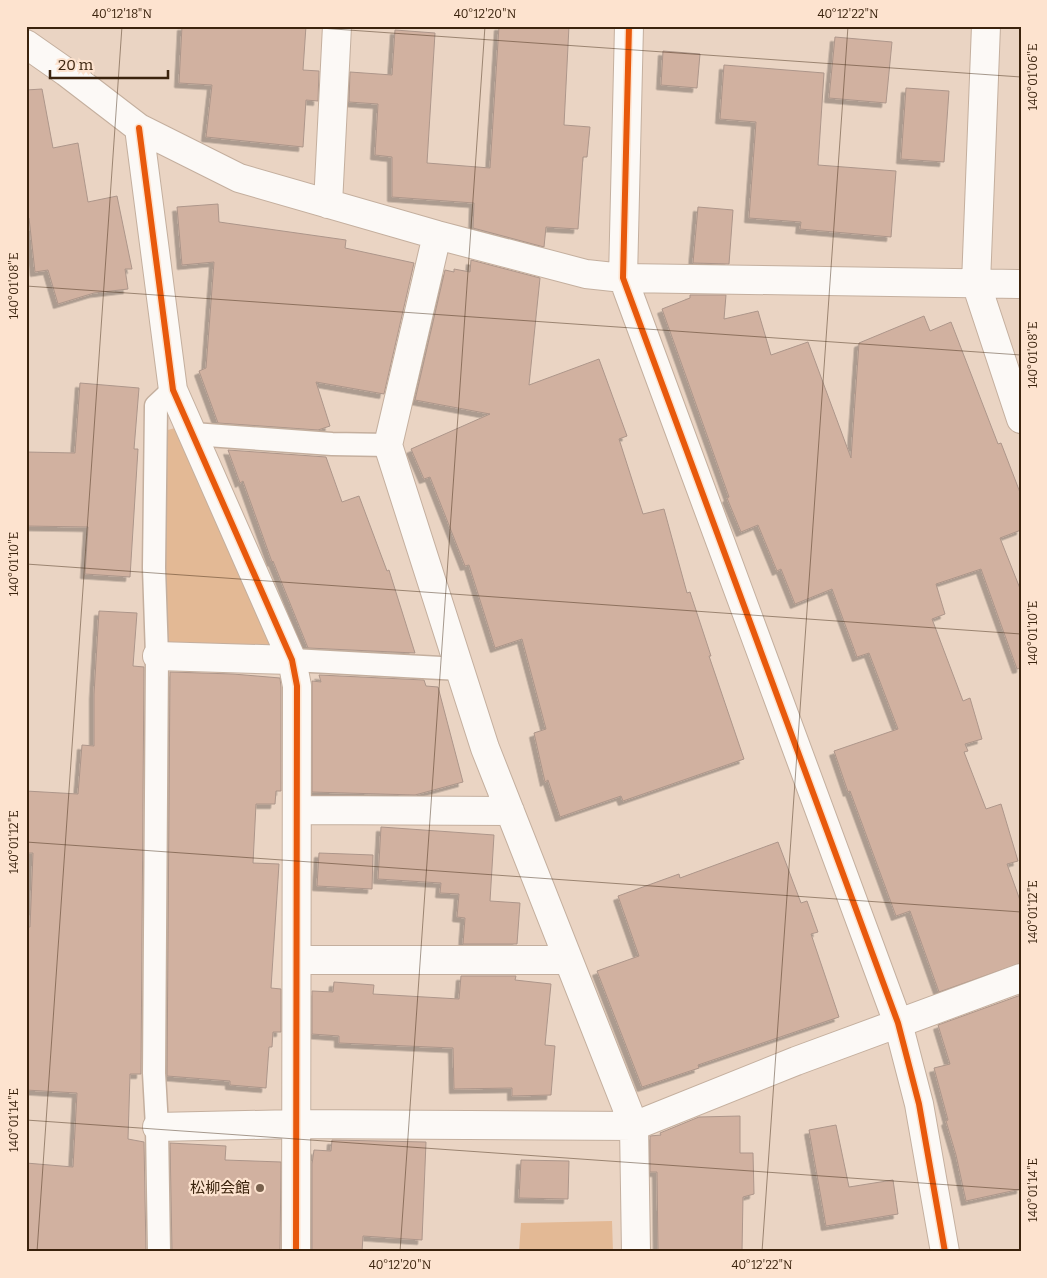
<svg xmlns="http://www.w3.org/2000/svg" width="1047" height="1278" font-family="Bitter,'Noto Sans JP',serif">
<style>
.green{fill:#e3b995}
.building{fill:#d1b1a0;stroke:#ad968a;filter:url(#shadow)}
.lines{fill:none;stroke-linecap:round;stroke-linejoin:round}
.lane-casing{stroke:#c4af9e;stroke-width:25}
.street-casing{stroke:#c4af9e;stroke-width:30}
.lane{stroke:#fcf9f6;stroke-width:22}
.street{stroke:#fcf9f6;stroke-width:28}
.cycleway-casing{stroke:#fde3cf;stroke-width:9}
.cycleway{stroke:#e8590c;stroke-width:6}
.ticks{fill:none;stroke:#3b230d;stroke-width:1;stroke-opacity:0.45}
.poi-dot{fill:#78614d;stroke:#fde3cf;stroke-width:2}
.labels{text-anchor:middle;stroke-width:4.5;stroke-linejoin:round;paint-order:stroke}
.poi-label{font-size:15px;fill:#3b230d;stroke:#fde3cf;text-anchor:end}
.neatline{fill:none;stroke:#3b230d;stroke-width:2}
.ticks-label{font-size:12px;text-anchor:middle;fill:#3b230d}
</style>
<defs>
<filter id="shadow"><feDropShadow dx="-4.5" dy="4.5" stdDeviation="0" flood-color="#0004"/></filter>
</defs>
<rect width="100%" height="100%" fill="#ead4c3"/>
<path class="green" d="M 175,428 L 275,652 L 166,647 L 164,431 Z
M 612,1221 L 613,1252 L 519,1252 L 521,1223 Z"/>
<path class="building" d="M 182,26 L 306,26 L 303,70 L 319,71 L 318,101 L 306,100 L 303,147 L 206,137 L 212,85 L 179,83 Z
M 499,26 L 569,26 L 564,125 L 590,127 L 587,157 L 583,157 L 578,229 L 546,227 L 544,247 L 473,228 L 474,203 L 392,197 L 392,157 L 375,155 L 378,104 L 349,102 L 350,72 L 392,75 L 395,30 L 435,33 L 427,163 L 490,168 Z
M 835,37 L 892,42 L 886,103 L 829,98 Z
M 663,51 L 700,54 L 697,88 L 661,85 Z
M 724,65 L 824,73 L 818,165 L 896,171 L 891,237 L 800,229 L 801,222 L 749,218 L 756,122 L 720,119 Z
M 906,88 L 949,91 L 944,162 L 901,159 Z
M 42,89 L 53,148 L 78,143 L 88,202 L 117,196 L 132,269 L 125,269 L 128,289 L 94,293 L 58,304 L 48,270 L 35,272 L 29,218 L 26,218 L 26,90 Z
M 218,204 L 219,222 L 346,240 L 345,248 L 414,263 L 384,394 L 316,382 L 330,426 L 318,430 L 218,423 L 199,371 L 206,368 L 214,262 L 182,265 L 177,207 Z
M 698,207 L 733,210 L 729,264 L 693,263 Z
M 471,260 L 540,278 L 529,385 L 599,359 L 627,436 L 619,439 L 643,514 L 664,509 L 687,593 L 690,592 L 711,656 L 709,656 L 744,759 L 623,801 L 621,796 L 560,817 L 548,780 L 545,782 L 534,733 L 546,729 L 522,639 L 495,648 L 469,565 L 465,566 L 430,477 L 424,479 L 411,449 L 490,414 L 415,400 L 445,270 L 454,272 L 454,269 L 470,272 Z
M 690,295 L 726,295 L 724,319 L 758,311 L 771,355 L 808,342 L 851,458 L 859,343 L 924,316 L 930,331 L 951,322 L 998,444 L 1001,443 L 1021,495 L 1021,530 L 1000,538 L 1021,591 L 1021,668 L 1017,669 L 981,569 L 936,584 L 945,614 L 932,619 L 963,701 L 970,698 L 982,739 L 965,744 L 968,751 L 964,752 L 986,809 L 1001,804 L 1018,861 L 1007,864 L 1021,903 L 1021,963 L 939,992 L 910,911 L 896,916 L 850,791 L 848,792 L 834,751 L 898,729 L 869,653 L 857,657 L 832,589 L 795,604 L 781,569 L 777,571 L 758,525 L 741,532 L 727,498 L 729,497 L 662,309 L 690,298 Z
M 80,383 L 139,388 L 134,449 L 138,449 L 130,577 L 85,574 L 88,527 L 26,526 L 26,452 L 75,453 Z
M 228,450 L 326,457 L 342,502 L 359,496 L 387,571 L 389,570 L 415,653 L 308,648 L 273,561 L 272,562 L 243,481 L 240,483 Z
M 99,611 L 137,613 L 133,666 L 144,667 L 141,1074 L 130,1074 L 128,1139 L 144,1142 L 146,1252 L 26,1252 L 26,1163 L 73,1167 L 77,1093 L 26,1090 L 26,927 L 30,927 L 33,853 L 26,853 L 26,791 L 78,794 L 82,745 L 94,746 L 94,694 Z
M 170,672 L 233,674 L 280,678 L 281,687 L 281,791 L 276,791 L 275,804 L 256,804 L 253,863 L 279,864 L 271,988 L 281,989 L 281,1032 L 273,1032 L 272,1047 L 269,1047 L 266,1088 L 230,1085 L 230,1081 L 167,1076 Z
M 319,675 L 424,680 L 426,686 L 438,687 L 463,782 L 415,795 L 312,792 L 312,681 L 321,682 Z
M 381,827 L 494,835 L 490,901 L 520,903 L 517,944 L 463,944 L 465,918 L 457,917 L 459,894 L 440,893 L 441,883 L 378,879 Z
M 778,842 L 801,903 L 807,901 L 818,932 L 811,934 L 839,1017 L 698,1065 L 699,1068 L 642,1087 L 597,971 L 639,956 L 618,896 L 679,874 L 680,878 Z
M 319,853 L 373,855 L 372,889 L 317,886 Z
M 461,976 L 516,976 L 515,980 L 551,984 L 545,1045 L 555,1046 L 551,1095 L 512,1096 L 512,1088 L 454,1089 L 453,1048 L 339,1043 L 339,1036 L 312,1034 L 312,991 L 333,992 L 334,982 L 374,985 L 373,994 L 459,999 Z
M 1021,995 L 1021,1189 L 966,1201 L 956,1155 L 946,1121 L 948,1120 L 934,1068 L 950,1064 L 938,1025 Z
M 740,1116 L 740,1153 L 753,1153 L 754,1194 L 743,1197 L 742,1252 L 658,1252 L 657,1172 L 650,1172 L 650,1136 L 661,1135 L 660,1133 L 699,1117 Z
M 836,1125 L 849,1187 L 893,1180 L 898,1214 L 826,1226 L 809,1130 Z
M 332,1140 L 426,1142 L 422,1240 L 363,1236 L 362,1252 L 312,1252 L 312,1164 L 314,1150 L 331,1151 Z
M 170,1143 L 226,1146 L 225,1160 L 281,1162 L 280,1252 L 172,1252 Z
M 521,1160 L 569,1161 L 568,1199 L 519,1198 Z"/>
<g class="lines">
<g class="lane-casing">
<path id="lane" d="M 193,434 L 332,444 L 388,445
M 292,660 L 460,669
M 159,1252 L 157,1127 L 154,1073 L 157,656 L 154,568 L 156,406 L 173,390"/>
</g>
<g class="street-casing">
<path id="street" d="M 629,26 L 623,278 L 898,1023 L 919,1104 L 945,1252
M 986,26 L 976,283 L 1021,419
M 26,44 L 66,72 L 139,128 L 239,178 L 437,235 L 586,274 L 623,278 L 1021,284
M 139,128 L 173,390 L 292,660 L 297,686 L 296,1252
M 328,204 L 337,26
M 437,235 L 388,445 L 485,748 L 634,1126 L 636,1252
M 157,656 L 292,660
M 297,810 L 510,811
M 297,960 L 568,960
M 157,1127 L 296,1124 L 634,1126 L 796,1061 L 1021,978"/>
</g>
<use href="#lane" class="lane"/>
<use href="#street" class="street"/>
<g class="cycleway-casing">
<path id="cycleway" d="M 629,26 L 623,278 L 898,1023 L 919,1104 L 945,1252
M 139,128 L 173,390 L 292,660 L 297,686 L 296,1252"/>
</g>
<use href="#cycleway" class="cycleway"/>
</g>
<path class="ticks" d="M 291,26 L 1021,77M 26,286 L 1021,355M 26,564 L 1021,634M 26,842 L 1021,912M 26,1120 L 1021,1190M 37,1252 L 122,26M 400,1252 L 485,26M 762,1252 L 848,26"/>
<circle class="poi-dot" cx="260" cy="1188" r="5"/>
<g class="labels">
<g class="poi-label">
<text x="250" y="1193">松柳会館</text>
</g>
</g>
<rect width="1047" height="1278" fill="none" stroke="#fde3cf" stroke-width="55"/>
<path d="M50 70v8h118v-8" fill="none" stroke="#3b230d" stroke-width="2.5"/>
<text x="58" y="70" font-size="15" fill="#3b230d" stroke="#fde3cf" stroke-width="4" paint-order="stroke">20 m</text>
<rect x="28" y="28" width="992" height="1222" class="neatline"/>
<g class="ticks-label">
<text x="122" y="18">40°12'18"N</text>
<text x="485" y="18">40°12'20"N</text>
<text x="848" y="18">40°12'22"N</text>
<text transform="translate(1033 77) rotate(-90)" y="4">140°01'06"E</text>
<text transform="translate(14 286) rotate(-90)" y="4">140°01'08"E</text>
<text transform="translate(1033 355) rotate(-90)" y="4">140°01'08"E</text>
<text transform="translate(14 564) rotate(-90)" y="4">140°01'10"E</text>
<text transform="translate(1033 633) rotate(-90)" y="4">140°01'10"E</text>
<text transform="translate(14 842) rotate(-90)" y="4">140°01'12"E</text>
<text transform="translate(1033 912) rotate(-90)" y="4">140°01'12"E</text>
<text transform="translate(14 1120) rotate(-90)" y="4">140°01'14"E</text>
<text transform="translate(1033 1190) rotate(-90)" y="4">140°01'14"E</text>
<text x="400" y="1269">40°12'20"N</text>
<text x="762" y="1269">40°12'22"N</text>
</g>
</svg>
